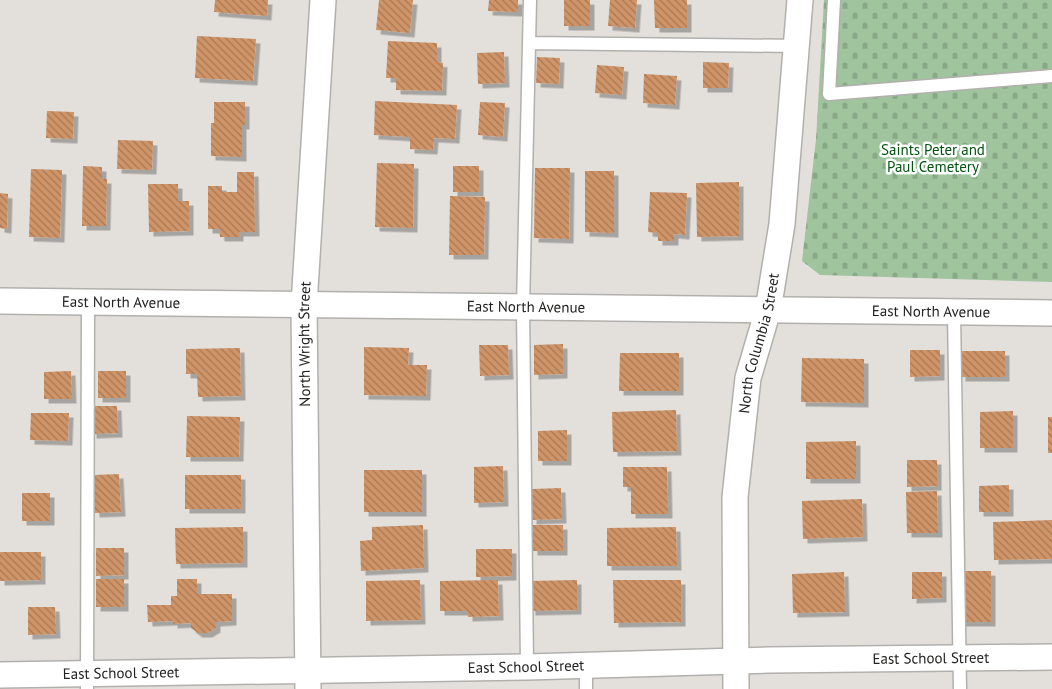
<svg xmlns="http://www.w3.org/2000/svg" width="1052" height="689" font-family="'PT Sans',sans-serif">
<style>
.cemetery{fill:url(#cemetery-stones)}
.building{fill:url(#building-back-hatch);filter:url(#shadow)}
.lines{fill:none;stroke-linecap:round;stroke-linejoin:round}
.lane-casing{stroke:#b2b0ac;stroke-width:15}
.street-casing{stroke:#b2b0ac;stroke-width:28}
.lane{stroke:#fff;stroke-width:12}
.street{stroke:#fff;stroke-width:25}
.labels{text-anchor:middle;stroke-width:5;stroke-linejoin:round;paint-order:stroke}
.park-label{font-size:15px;fill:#02540e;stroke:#fff}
.street-label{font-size:15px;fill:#232221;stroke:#fff}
</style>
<defs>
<pattern id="cemetery-stones" width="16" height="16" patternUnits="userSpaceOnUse" patternTransform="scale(1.25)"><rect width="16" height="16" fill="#9fc49e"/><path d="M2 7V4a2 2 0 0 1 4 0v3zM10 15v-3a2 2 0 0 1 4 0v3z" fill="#89a888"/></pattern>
<pattern id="building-back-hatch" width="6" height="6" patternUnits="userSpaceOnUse" patternTransform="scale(1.25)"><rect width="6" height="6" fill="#cf9468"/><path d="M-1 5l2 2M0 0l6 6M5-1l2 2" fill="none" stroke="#a87855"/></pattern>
<filter id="shadow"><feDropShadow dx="4.5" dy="4.5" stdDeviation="0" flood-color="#0004"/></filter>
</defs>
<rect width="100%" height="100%" fill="#e3e0dc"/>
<path class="cemetery" d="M 824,0 L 1052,0 L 1052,282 L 820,275 L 802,261 L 816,139 Z"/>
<path class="building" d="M 215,0 L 268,0 L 267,16 L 214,12 Z
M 379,0 L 413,0 L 410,33 L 376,30 Z
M 489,0 L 518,0 L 518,12 L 488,11 Z
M 564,0 L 590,0 L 590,26 L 564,26 Z
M 610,0 L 637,0 L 635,28 L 608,26 Z
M 654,0 L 687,0 L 687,28 L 655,28 Z
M 197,36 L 256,39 L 253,81 L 195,78 Z
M 388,41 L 437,43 L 437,62 L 443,63 L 442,91 L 396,90 L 396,78 L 386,78 Z
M 504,52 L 505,83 L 478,84 L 477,53 Z
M 537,57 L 560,58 L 559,84 L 536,83 Z
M 703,62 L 729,63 L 728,88 L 703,88 Z
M 597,65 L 624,67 L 622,95 L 595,93 Z
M 644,74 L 677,76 L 675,105 L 643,103 Z
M 375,101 L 457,105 L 455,139 L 434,138 L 433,150 L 410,149 L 410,137 L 374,135 Z
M 214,102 L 245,102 L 245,125 L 242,125 L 242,157 L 211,156 L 211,123 L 214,123 Z
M 480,102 L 505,103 L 503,137 L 478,135 Z
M 47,111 L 74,112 L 73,139 L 46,138 Z
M 118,140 L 153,141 L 152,170 L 117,169 Z
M 377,163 L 414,164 L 413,228 L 375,227 Z
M 83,166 L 102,167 L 102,179 L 107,179 L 106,226 L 82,226 Z
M 453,166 L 479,166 L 479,192 L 453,192 Z
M 535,168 L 570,168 L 569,239 L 534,238 Z
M 31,169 L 62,170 L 60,238 L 29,237 Z
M 585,171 L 614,171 L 614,233 L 585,232 Z
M 237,172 L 254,172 L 255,232 L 239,232 L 239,237 L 220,237 L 219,229 L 208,229 L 208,186 L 222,186 L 222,192 L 237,192 Z
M 739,182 L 739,236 L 697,237 L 696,183 Z
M 148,184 L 178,184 L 178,201 L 189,201 L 189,231 L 149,232 Z
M 650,192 L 687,193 L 685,235 L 674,234 L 674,241 L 658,241 L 658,233 L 648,232 Z
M 0,193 L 8,194 L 7,229 L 0,228 Z
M 450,196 L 485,197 L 484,255 L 449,255 Z
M 563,344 L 563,374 L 534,375 L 534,345 Z
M 479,345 L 508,345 L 509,375 L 480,376 Z
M 364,347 L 409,348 L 408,365 L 427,365 L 426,396 L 364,395 Z
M 240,348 L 241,396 L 198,397 L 197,374 L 186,374 L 186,349 Z
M 910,350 L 940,350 L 940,376 L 910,377 Z
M 961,351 L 1005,351 L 1005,377 L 961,377 Z
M 620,353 L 679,353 L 679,391 L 619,391 Z
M 802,358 L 864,359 L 864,403 L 801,402 Z
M 71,371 L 72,399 L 44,399 L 44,372 Z
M 98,371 L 126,371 L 126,398 L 98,398 Z
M 92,406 L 117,406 L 118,433 L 92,434 Z
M 676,410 L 677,451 L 613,452 L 612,412 Z
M 1013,411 L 1013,448 L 980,448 L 980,412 Z
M 31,413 L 69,413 L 68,441 L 30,440 Z
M 187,416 L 240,417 L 239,457 L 186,457 Z
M 1048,417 L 1052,417 L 1052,453 L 1048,453 Z
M 567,430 L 567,461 L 538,461 L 538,431 Z
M 856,441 L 856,479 L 806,479 L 806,442 Z
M 907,460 L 937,460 L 937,486 L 907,487 Z
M 503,466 L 504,502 L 474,503 L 474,467 Z
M 623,467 L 667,467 L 668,514 L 631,514 L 631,487 L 623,487 Z
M 364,470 L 422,470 L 422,512 L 364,512 Z
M 119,474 L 121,512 L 95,513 L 94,475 Z
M 185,475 L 241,475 L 241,509 L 185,509 Z
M 1009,485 L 1009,512 L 979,512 L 979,486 Z
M 561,488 L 562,519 L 532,520 L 532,489 Z
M 937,491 L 938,533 L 907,533 L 906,492 Z
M 22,493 L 50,493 L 50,521 L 22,521 Z
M 862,499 L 863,537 L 803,539 L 802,501 Z
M 1052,520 L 1052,559 L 994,560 L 993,522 Z
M 423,525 L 424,568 L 361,571 L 360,541 L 372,540 L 372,527 Z
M 532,525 L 563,525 L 563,551 L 533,551 Z
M 243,527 L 243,563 L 176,564 L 175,528 Z
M 676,527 L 677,566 L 607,566 L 607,528 Z
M 96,548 L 124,548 L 124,575 L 96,576 Z
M 476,549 L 512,549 L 512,576 L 476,577 Z
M 0,552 L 41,552 L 41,580 L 0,581 Z
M 961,571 L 991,571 L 991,622 L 961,622 Z
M 844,572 L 845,612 L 793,613 L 792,574 Z
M 912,572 L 942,572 L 942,598 L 912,599 Z
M 96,579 L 124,579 L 124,607 L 96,607 Z
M 177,579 L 197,579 L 197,594 L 232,594 L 232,621 L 216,622 L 216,628 L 208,633 L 198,633 L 191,628 L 191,623 L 173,624 L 173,621 L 148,622 L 147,605 L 171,605 L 171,596 L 177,596 Z
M 420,580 L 421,620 L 366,621 L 366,581 Z
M 498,580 L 499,616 L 468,617 L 468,611 L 440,611 L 440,581 Z
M 577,580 L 577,610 L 531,611 L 530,581 Z
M 613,580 L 681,580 L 681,622 L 614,623 Z
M 28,607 L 55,607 L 56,634 L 28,635 Z"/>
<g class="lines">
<g class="lane-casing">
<path id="lane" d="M 834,0 L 829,94 L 1052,76
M 529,43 L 797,46
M 954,312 L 960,689
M 586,665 L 586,689
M 527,667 L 523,307 L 530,0
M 87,689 L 88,302"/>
</g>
<g class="street-casing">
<g id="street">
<path id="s1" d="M 0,301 L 1052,313"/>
<path id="s2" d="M 0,675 L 527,667 L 769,660 L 1052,657"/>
<path id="s3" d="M 308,689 L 304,305 L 323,0"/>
<path id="s4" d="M 736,689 L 735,497 L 748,378 L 768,310 L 782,224 L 800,0"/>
</g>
</g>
<use href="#lane" class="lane"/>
<use href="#street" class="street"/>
</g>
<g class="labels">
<g class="park-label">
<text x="933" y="155">Saints Peter and<tspan x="933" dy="17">Paul Cemetery</tspan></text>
</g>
<g class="street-label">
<text dy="5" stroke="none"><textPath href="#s1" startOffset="121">East North Avenue</textPath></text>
<text dy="5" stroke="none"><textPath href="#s1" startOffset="526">East North Avenue</textPath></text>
<text dy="5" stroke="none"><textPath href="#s1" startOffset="931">East North Avenue</textPath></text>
<text dy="5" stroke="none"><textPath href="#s3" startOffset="345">North Wright Street</textPath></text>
<text dy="5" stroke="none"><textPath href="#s4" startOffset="348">North Columbia Street</textPath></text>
<text dy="5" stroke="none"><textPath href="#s2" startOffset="931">East School Street</textPath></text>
<text dy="5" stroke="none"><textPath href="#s2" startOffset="526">East School Street</textPath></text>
<text dy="5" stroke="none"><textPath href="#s2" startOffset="121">East School Street</textPath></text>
</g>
</g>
</svg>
